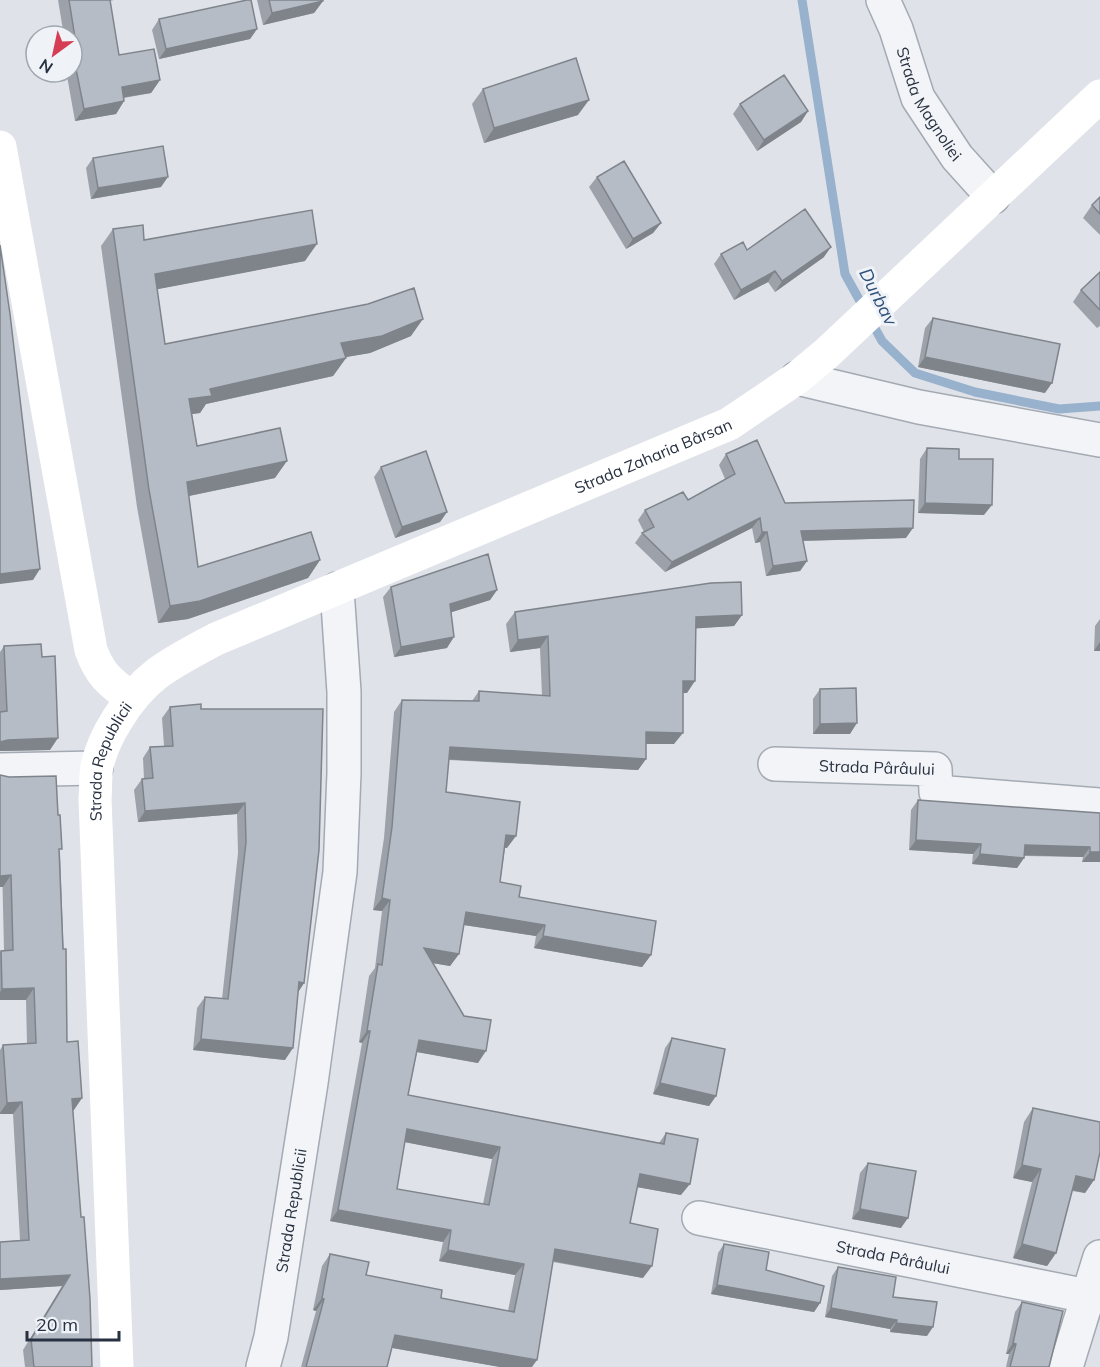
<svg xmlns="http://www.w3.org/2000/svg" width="1100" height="1367" font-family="Mulish,sans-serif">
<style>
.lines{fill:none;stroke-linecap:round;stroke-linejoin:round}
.stream{stroke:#98b1cc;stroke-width:9}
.street-casing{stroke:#a4aab3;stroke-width:36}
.street{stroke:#f2f4f7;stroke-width:33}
.secondary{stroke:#fff;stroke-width:33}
.wall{fill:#9da2aa;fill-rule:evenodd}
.shaded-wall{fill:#7f848b}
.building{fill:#b6bcc6;stroke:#7f848b;stroke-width:1.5;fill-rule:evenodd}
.labels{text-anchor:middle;stroke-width:6;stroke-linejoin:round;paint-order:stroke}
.street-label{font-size:16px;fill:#273141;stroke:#eff2f7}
.water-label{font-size:18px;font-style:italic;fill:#2e4f78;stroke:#eff2f7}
</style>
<rect width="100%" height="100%" fill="#dfe3e9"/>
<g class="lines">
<path class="stream" d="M 802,0 L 845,274 L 882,341 L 915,373 L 975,392 L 1059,409 L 1100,406"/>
<g class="street-casing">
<g id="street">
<path id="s1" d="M 883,0 L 896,29 L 918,98 L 957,157 L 993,197"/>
<path d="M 797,378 L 919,407 L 1100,440"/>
<path id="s2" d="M 775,764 L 935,769 L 936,792 L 1100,805"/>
<path d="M 0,770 L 96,768"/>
<path id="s3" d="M 699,1218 L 1087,1296"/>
<path id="s4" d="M 263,1367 L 271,1337 L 311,1083 L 340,872 L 344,773 L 344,692 L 337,589"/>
<path d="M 1066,1367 L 1100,1257"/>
</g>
</g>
<use href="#street" class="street"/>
<g class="secondary">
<path d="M 0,147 L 91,650 C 100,675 110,682 131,698"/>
<path id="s5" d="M 117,1367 L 95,799 C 96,788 95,776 97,766 C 101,749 108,734 117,720 C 144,675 171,663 216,639 L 729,424 L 797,378 L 827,353 L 1100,96"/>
</g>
</g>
<path class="wall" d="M 58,0 L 114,0 L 110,1 L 119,55 L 160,80 L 151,93 L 124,98 L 124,101 L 116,114 L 75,121 L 67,76 L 69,72 L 72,72 L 72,36 L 64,36 Z
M 257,0 L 323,0 L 323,1 L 314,13 L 263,25 Z
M 159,19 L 257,29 L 250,39 L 159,59 L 152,30 Z
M 483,89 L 578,115 L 484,143 L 472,104 Z
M 740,104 L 808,111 L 801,122 L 757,151 L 733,114 Z
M 93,158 L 161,187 L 91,199 L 86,168 Z
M 597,177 L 661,223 L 653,233 L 626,249 L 589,187 Z
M 1100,197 L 1100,235 L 1083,218 L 1092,205 Z
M 113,229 L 144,240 L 305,261 L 157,289 L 165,344 L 411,336 L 370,353 L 345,357 L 346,358 L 333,376 L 206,404 L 200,413 L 192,414 L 197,446 L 275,478 L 189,496 L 198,567 L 320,560 L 308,578 L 188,619 L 158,623 L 137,507 L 101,246 Z
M 747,250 L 824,257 L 775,292 L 768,282 L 734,300 L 714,264 L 721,254 Z
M 1100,272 L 1100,326 L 1097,328 L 1073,302 L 1081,290 Z
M 933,318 L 1045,393 L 918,367 L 925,328 Z
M 927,448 L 959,459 L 984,515 L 918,513 L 920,459 Z
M 726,454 L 785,503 L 906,538 L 803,541 L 807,561 L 800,571 L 766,576 L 760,542 L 755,543 L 752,528 L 665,572 L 635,543 L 642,533 L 644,532 L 638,520 L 645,510 L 688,500 L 725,479 L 719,465 Z
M 381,467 L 447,512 L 440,522 L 395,538 L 374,477 Z
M 391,587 L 497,590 L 490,600 L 451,612 L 447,648 L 394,657 L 383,597 Z
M 515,612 L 742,615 L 734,626 L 696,628 L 687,693 L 683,693 L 674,744 L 646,744 L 646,759 L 638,770 L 449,760 L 446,792 L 507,848 L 505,848 L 500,882 L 519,897 L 651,955 L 642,967 L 534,948 L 536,936 L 464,925 L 459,954 L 450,966 L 432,963 L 478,1063 L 417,1052 L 408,1095 L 659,1143 L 666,1133 L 681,1195 L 637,1187 L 630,1223 L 643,1278 L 553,1262 L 500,1367 L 392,1348 L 387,1367 L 301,1367 L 316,1311 L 313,1310 L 322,1266 L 330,1254 L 366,1275 L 441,1298 L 508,1311 L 515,1275 L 439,1261 L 443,1242 L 330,1221 L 362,1043 L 359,1042 L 369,976 L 375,968 L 382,911 L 373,910 L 384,838 L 394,712 L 402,700 L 472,701 L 479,691 L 542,696 L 540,648 L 510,652 L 506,624 ZM 405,1142 L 492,1159 L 483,1204 L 397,1189 Z
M 1100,619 L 1100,651 L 1094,651 L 1095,626 Z
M 4,646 L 50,750 L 0,751 L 0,652 Z
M 820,689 L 850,734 L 813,734 L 813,699 Z
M 170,707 L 201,709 L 323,709 L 304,983 L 298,992 L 285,1060 L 193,1050 L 197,1008 L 205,997 L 222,999 L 238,853 L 237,814 L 138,822 L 134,790 L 142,779 L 144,779 L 143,758 L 150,747 L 164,746 L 162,718 Z
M 0,775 L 60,852 L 67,1042 L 82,1098 L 73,1110 L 92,1367 L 25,1367 L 23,1350 L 62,1286 L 0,1290 L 0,1242 L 20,1240 L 13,1114 L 0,1114 L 0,1050 L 3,1045 L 27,1044 L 26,1000 L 0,1000 L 0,952 L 1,951 L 4,951 Z
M 918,800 L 1100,813 L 1100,862 L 1082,862 L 1083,857 L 1024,856 L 1024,858 L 1017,868 L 972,864 L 973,854 L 909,850 L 911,810 Z
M 672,1038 L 716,1096 L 709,1106 L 653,1094 L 665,1048 Z
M 1033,1108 L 1094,1180 L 1085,1193 L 1072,1191 L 1056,1253 L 1047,1266 L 1013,1258 L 1032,1182 L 1013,1178 L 1024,1122 Z
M 868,1163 L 901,1228 L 852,1219 L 860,1173 Z
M 724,1244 L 766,1270 L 820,1303 L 814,1312 L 711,1294 L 718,1253 Z
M 838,1267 L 893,1297 L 927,1336 L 890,1332 L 890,1329 L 825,1317 L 832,1276 Z
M 1022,1302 L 1049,1367 L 1006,1367 L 1009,1354 L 1006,1354 L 1015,1312 Z"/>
<path class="shaded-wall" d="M 323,1 L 314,13 L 263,25 L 272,13 Z
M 257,29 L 250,39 L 159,59 L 166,49 Z
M 160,80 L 151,93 L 113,99 L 122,87 Z
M 589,100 L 578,115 L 484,143 L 494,128 Z
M 124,101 L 116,114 L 75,121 L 84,109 Z
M 808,111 L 801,122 L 757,151 L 764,140 Z
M 168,177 L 161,187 L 91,199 L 98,188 Z
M 661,223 L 653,233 L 626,249 L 633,239 Z
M 317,244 L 305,261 L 143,292 L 155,274 Z
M 831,247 L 824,257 L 775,292 L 782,281 Z
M 775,271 L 768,282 L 734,300 L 741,290 Z
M 423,319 L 411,336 L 370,353 L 329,360 L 341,343 Z
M 925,357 L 1052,383 L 1045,393 L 918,367 Z
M 346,358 L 333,376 L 206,404 L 200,413 L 177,416 L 189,399 L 210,389 Z
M 287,461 L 275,478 L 174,499 L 187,482 Z
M 925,503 L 992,505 L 984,515 L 918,513 Z
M 447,512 L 440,522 L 395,538 L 402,527 Z
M 760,518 L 752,528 L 665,572 L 672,562 Z
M 913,528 L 906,538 L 794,541 L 801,531 Z
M 762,532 L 767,532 L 760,542 L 755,543 Z
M 320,560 L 308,578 L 188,619 L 158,623 L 170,606 Z
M 807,561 L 800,571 L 766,576 L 773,566 Z
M 40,569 L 33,580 L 0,584 L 0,574 Z
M 497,590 L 490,600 L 443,615 L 450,604 Z
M 742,615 L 734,626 L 688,629 L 696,617 Z
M 548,636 L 540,648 L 510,652 L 518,640 Z
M 454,637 L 447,648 L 394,657 L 401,647 Z
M 1100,642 L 1100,651 L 1094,651 Z
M 683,681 L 695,681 L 687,693 L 675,693 Z
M 857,723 L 850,734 L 813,734 L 820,724 Z
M 646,732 L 683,733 L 674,744 L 637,744 Z
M 58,738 L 50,750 L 0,751 L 0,742 L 8,740 Z
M 450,747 L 646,759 L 638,770 L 441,759 Z
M 245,803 L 237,814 L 138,822 L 145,811 Z
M 506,835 L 516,836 L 507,848 L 498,847 Z
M 916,840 L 981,844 L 973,854 L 909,850 Z
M 1025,845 L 1090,847 L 1083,857 L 1018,855 Z
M 1090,852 L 1100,852 L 1100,862 L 1082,862 Z
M 980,854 L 1024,858 L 1017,868 L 972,864 Z
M 11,875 L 3,887 L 0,887 L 0,876 Z
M 382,898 L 390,900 L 382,911 L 373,910 Z
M 466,912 L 545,925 L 536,936 L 457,924 Z
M 543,936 L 651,955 L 642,967 L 534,948 Z
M 424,948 L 459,954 L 450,966 L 415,960 Z
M 299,982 L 304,983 L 297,994 Z
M 34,988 L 26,1000 L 0,1000 L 0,992 L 2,989 Z
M 367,1031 L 370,1031 L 362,1043 L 359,1042 Z
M 201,1039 L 293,1048 L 285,1060 L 193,1050 Z
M 419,1040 L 486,1051 L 478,1063 L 411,1051 Z
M 660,1083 L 716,1096 L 709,1106 L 653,1094 Z
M 82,1098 L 74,1110 L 64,1111 L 72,1099 Z
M 22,1102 L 13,1114 L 0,1114 L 0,1113 L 7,1103 Z
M 407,1129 L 500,1147 L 492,1159 L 399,1141 Z
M 1022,1165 L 1041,1169 L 1032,1182 L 1013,1178 Z
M 640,1174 L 690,1184 L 681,1195 L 631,1186 Z
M 1076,1176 L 1094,1180 L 1085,1193 L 1067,1189 Z
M 860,1209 L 908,1218 L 901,1228 L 852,1219 Z
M 338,1210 L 451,1230 L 443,1242 L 330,1221 Z
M 1022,1244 L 1056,1253 L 1047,1266 L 1013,1258 Z
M 555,1249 L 652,1266 L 643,1278 L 547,1260 Z
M 448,1250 L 524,1264 L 515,1275 L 439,1261 Z
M 70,1275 L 62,1286 L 0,1290 L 0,1279 Z
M 717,1285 L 820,1303 L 814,1312 L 711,1294 Z
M 322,1298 L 324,1299 L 316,1311 L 313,1310 Z
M 831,1308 L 897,1320 L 890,1329 L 825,1317 Z
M 896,1323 L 933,1327 L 927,1336 L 890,1332 Z
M 395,1335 L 537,1360 L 532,1367 L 500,1367 L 387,1347 Z
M 1013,1343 L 1016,1344 L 1009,1354 L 1006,1354 Z"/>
<path class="building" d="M 69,0 L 110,0 L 119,55 L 154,49 L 160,80 L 122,87 L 124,101 L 84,109 L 75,64 L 79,63 Z
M 247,0 L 251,0 L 257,29 L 166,49 L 159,19 Z
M 269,0 L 323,0 L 323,1 L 272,13 Z
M 576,58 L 589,100 L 494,128 L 483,89 Z
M 784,75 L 808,111 L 764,140 L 740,104 Z
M 163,146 L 168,177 L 98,188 L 93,158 Z
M 624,161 L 661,223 L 633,239 L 597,177 Z
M 1100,197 L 1100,214 L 1092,205 Z
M 805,209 L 831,247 L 782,281 L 775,271 L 741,290 L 721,254 L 743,242 L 747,250 Z
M 312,210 L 317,244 L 155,274 L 165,344 L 368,304 L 414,288 L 423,319 L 382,336 L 341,343 L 346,358 L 210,389 L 212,396 L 189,399 L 197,446 L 280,428 L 287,461 L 187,482 L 198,567 L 311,532 L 320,560 L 200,601 L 170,606 L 149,490 L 113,229 L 143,225 L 144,240 Z
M 0,245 L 10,314 L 40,569 L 0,574 Z
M 1100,272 L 1100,310 L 1081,290 Z
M 933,318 L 1060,344 L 1052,383 L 925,357 Z
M 757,440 L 785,503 L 914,500 L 913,528 L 801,531 L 807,561 L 773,566 L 767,532 L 762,532 L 760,518 L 672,562 L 642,533 L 654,527 L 645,510 L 683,492 L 688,500 L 735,474 L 726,454 Z
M 927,448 L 959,449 L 959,459 L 993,459 L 992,505 L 925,503 Z
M 426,451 L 447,512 L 402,527 L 381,467 Z
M 488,554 L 497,590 L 450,604 L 454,637 L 401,647 L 391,587 Z
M 741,582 L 742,615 L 696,617 L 695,681 L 683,681 L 683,733 L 646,732 L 646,759 L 450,747 L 446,792 L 520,802 L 516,836 L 506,835 L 500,882 L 521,886 L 519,897 L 656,921 L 651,955 L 543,936 L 545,925 L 466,912 L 459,954 L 424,948 L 464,1016 L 491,1020 L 486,1051 L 419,1040 L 408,1095 L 664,1144 L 666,1133 L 698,1139 L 690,1184 L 640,1174 L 630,1223 L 658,1229 L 652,1266 L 555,1249 L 537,1360 L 395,1335 L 387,1367 L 306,1367 L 324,1299 L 322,1298 L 330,1254 L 369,1262 L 366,1275 L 442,1290 L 441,1298 L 514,1312 L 524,1264 L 448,1250 L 451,1230 L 338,1210 L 370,1031 L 367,1031 L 378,964 L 382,965 L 390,900 L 382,898 L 392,827 L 402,700 L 479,701 L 479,691 L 550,696 L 548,636 L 518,640 L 515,612 L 711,583 ZM 407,1129 L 500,1147 L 489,1205 L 397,1189 Z
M 41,644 L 42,657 L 55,656 L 58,738 L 8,740 L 0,742 L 0,712 L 7,711 L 4,646 Z
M 856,688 L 857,723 L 820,724 L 820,689 Z
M 201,704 L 201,709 L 323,709 L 319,850 L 304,983 L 299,982 L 293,1048 L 201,1039 L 205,997 L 228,999 L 246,842 L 245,803 L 145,811 L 142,779 L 153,778 L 150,747 L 173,746 L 170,707 Z
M 0,775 L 9,777 L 56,776 L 58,815 L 60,815 L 62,849 L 59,849 L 63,949 L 66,949 L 67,1042 L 78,1041 L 82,1098 L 72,1099 L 81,1217 L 84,1217 L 90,1299 L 92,1367 L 34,1367 L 31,1339 L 70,1275 L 0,1279 L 0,1242 L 29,1240 L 22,1102 L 7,1103 L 3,1045 L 36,1043 L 34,988 L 2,989 L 1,951 L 13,950 L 11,875 L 0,876 Z
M 918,800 L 1100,813 L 1100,852 L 1090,852 L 1090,847 L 1025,845 L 1024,858 L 980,854 L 981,844 L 916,840 Z
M 672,1038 L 725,1049 L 716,1096 L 660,1083 Z
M 1033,1108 L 1100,1122 L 1100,1152 L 1094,1180 L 1076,1176 L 1056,1253 L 1022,1244 L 1041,1169 L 1022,1165 Z
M 868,1163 L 916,1171 L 908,1218 L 860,1209 Z
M 724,1244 L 769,1252 L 766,1270 L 824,1286 L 820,1303 L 717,1285 Z
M 838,1267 L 896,1277 L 893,1297 L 937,1302 L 933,1327 L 896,1323 L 897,1320 L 831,1308 Z
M 1022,1302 L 1063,1311 L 1049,1367 L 1010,1367 L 1016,1344 L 1013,1343 Z"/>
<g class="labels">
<g class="street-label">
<text dy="6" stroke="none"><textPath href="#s1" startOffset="114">Strada Magnoliei</textPath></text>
<text dy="6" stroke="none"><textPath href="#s5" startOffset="1256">Strada Zaharia Bârsan</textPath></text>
<text dy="6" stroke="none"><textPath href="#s5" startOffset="609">Strada Republicii</textPath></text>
<text dy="6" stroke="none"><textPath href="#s2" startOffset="102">Strada Pârâului</textPath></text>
<text dy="6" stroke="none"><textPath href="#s4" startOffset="159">Strada Republicii</textPath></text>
<text dy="6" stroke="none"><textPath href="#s3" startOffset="198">Strada Pârâului</textPath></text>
</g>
<g class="water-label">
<text transform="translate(878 297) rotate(63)" y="6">Durbav</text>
</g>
</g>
<g transform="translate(54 54) rotate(213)"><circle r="28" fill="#eff2f7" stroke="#9fa5ae" stroke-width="1.5"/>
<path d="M0-4.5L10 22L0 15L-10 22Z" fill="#d63c53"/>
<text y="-9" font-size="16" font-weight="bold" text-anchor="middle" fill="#273141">N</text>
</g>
<path d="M27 1331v9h92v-9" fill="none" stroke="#273141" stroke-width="3"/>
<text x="36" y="1331" font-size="18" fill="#273141" stroke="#eff2f7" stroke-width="4.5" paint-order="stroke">20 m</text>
</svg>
